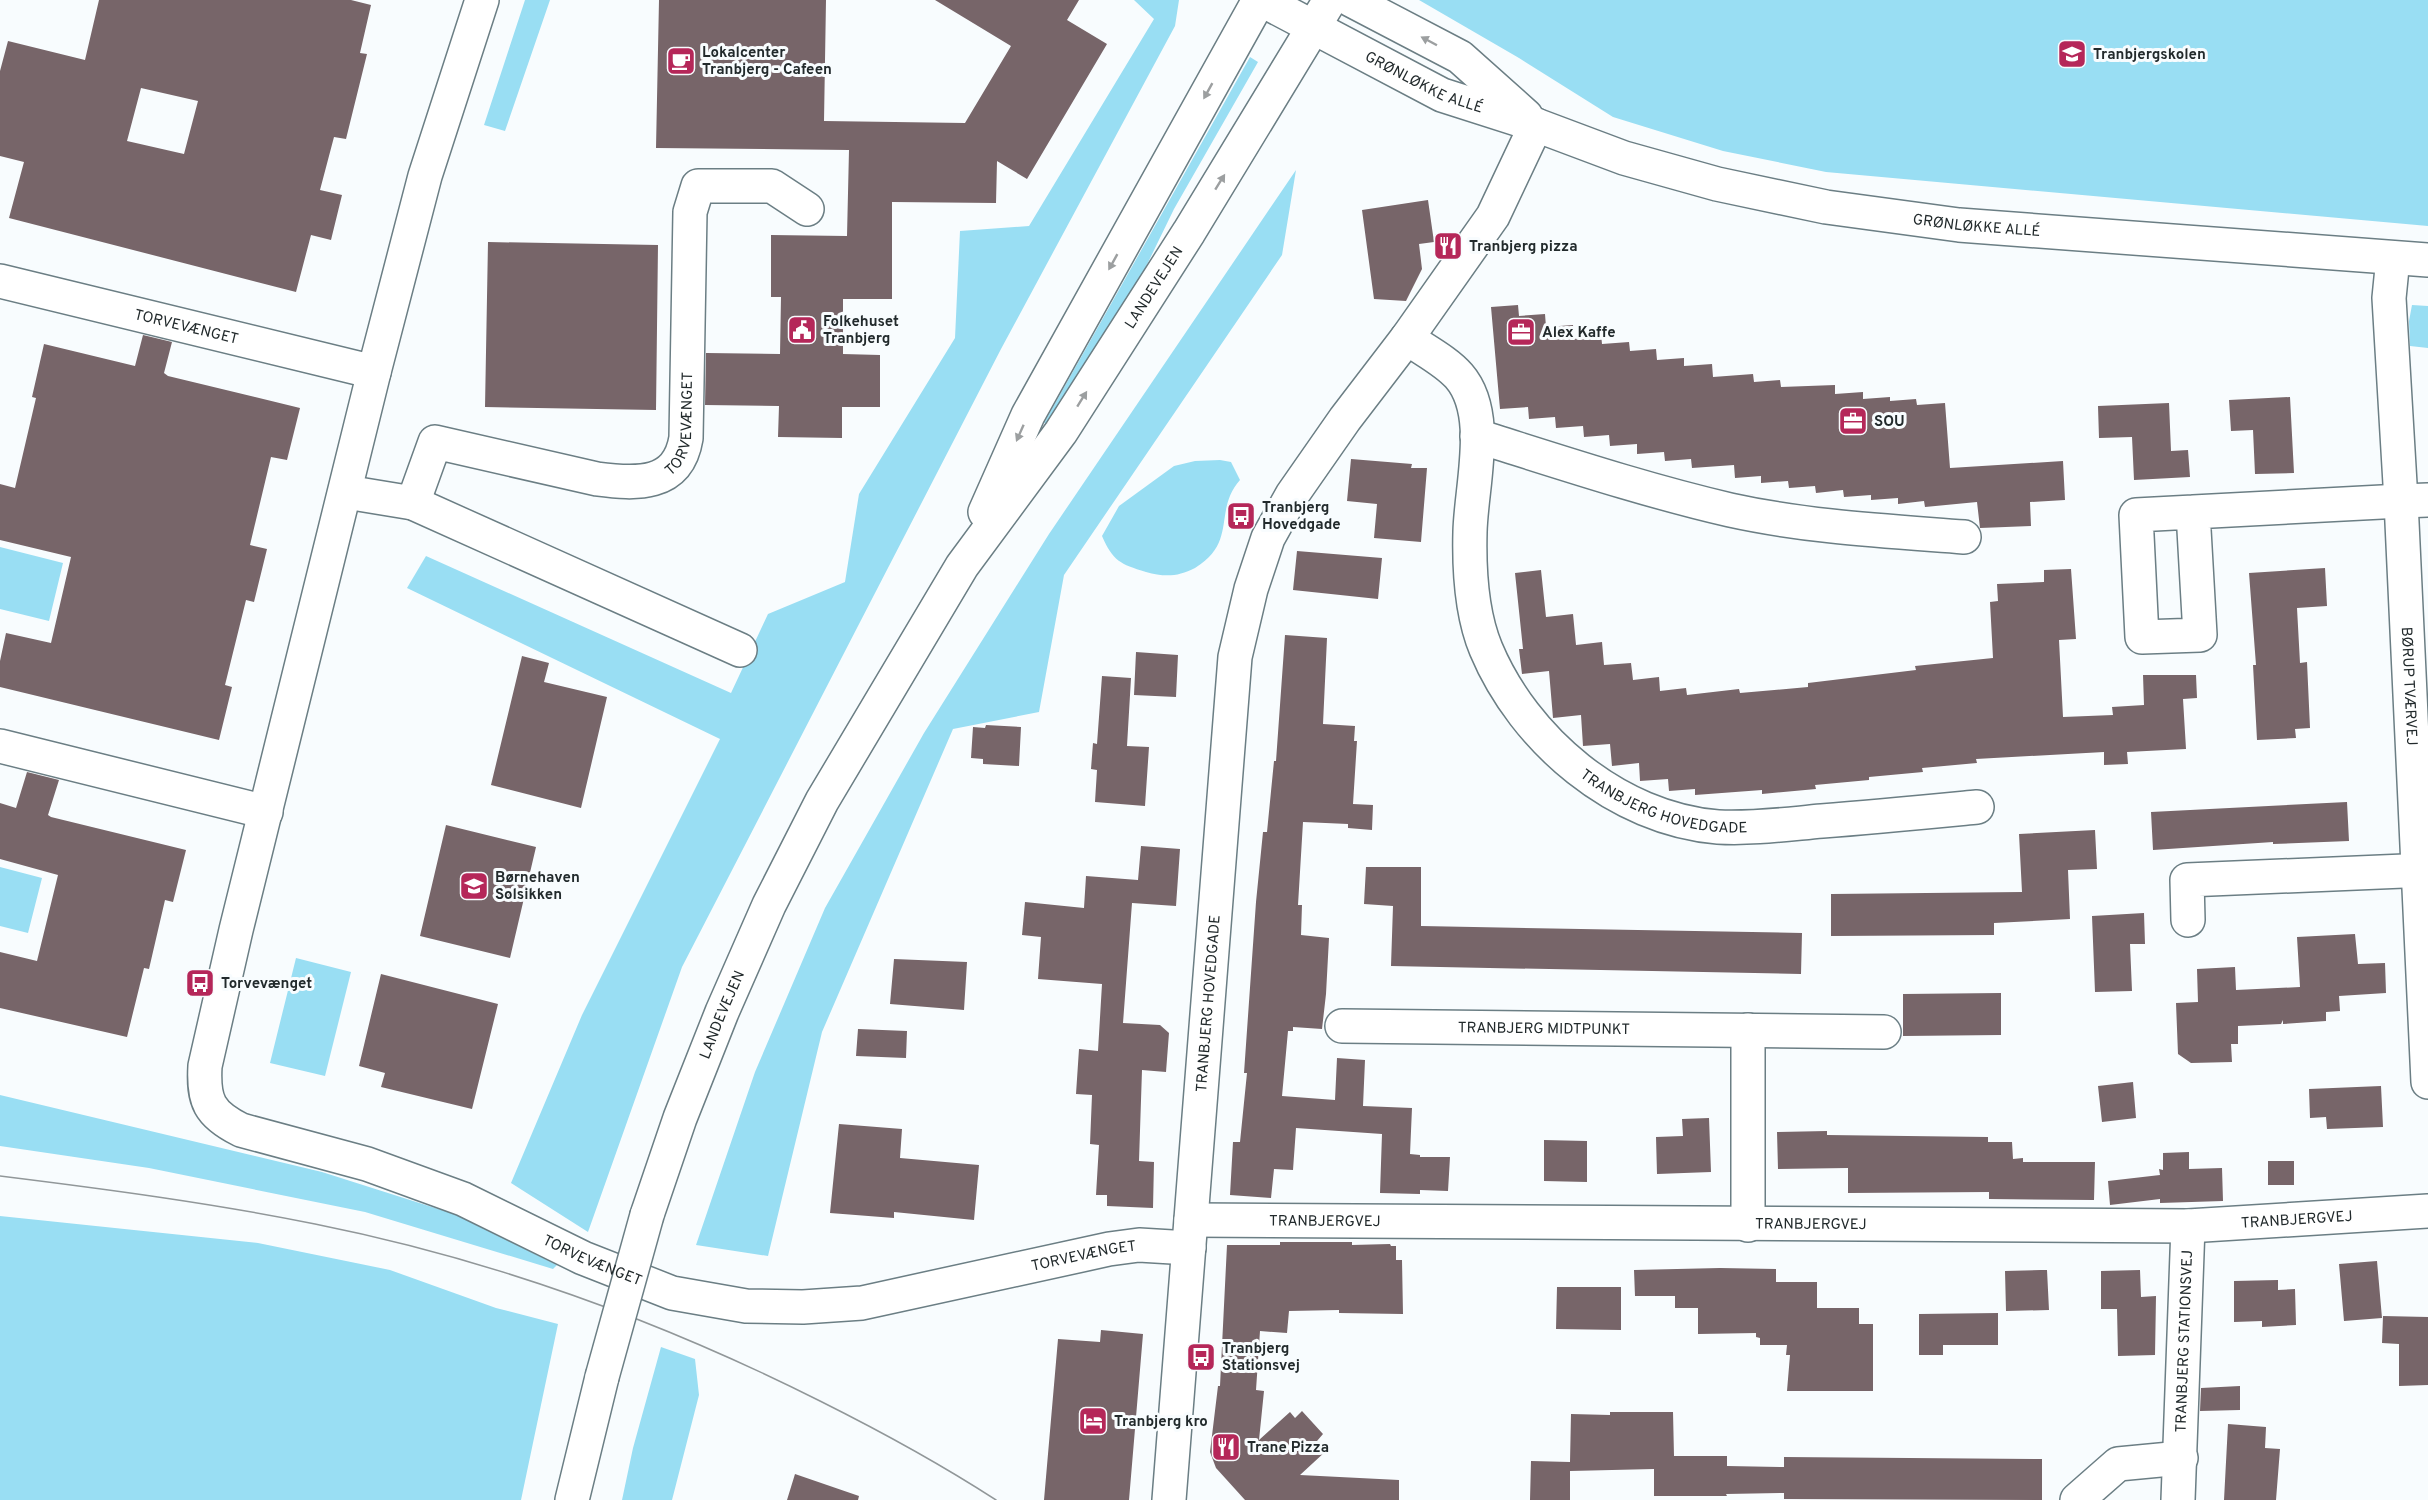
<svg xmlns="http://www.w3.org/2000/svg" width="2428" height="1500" font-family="Overpass,sans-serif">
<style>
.green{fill:#99def3}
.building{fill:#776569;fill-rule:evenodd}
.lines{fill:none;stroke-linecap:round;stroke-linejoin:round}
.minor-casing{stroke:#6b7e84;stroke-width:36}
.tertiary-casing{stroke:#6b7e84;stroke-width:36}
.secondary-casing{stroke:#6b7e84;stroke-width:36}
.minor{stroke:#fff;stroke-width:33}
.tertiary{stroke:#fff;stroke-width:33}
.secondary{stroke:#fff;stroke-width:33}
.tram{stroke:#919799;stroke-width:1.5}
.secondary-bridge-casing{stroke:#6b7e84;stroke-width:36;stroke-linecap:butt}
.secondary-bridge{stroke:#fff;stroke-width:33}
.oneway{fill:#9c9fa0}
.labels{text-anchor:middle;stroke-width:6;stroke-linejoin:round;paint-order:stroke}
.poi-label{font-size:15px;font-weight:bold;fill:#222a2c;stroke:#f8fcfe;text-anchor:start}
.street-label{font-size:15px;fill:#222a2c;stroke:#f8fcfe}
</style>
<rect width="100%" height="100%" fill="#f8fcfe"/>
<path class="green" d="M 525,0 L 550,0 L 505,131 L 484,125 Z
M 1134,0 L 1179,0 L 1175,26 L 1001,349 L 682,967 L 588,1232 L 511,1183 L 582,1015 L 720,739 L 407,588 L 426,556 L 731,693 L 768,614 L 845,582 L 859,494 L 955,338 L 960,231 L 1029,226 L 1154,19 Z
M 1419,0 L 2428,0 L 2428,226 L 1826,172 L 1723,151 L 1613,117 L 1519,58 Z
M 1250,57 L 1258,62 L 1174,209 L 1140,279 L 1048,424 L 1044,423 Z
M 1296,170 L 1282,255 L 1064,575 L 1039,712 L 953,729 L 822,1032 L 768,1256 L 696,1245 L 755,1072 L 825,908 L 924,733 L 1049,534 Z
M 2412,305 L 2428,306 L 2428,348 L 2410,346 L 2409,321 Z
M 1220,460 L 1231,462 L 1240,480 C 1213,510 1238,542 1195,568 C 1178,577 1164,577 1146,572 C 1120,564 1113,561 1102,536 L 1119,506 L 1174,466 L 1195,461 Z
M 0,547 L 63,563 L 49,621 L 0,609 Z
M 0,867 L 42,878 L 28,933 L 0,926 Z
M 296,958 L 351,972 L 325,1076 L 270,1063 Z
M 0,1095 L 322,1172 L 454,1214 L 557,1265 L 553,1269 L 365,1212 L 149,1168 L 0,1146 Z
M 0,1216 L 258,1243 L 390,1270 L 496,1308 L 558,1324 L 521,1500 L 0,1500 Z
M 661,1347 L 695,1359 L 699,1395 L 672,1500 L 622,1500 L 633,1448 Z"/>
<path class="building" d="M 99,0 L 351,0 L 371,5 L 360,53 L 367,54 L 346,139 L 334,137 L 320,190 L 342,195 L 331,240 L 311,235 L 296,292 L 9,218 L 24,162 L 0,156 L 0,71 L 8,41 L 85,60 ZM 141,88 L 198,101 L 184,154 L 127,141 Z
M 659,0 L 826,0 L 824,121 L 965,123 L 1011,46 L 935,0 L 1079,0 L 1067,20 L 1107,44 L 1027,179 L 997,161 L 996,203 L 892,202 L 892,299 L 843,299 L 843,354 L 880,355 L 880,407 L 842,407 L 842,438 L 778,437 L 779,406 L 705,405 L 706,353 L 780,354 L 781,297 L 771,297 L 771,235 L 847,236 L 849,150 L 656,148 Z
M 1428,200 L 1434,242 L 1419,244 L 1422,269 L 1406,301 L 1374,299 L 1362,210 Z
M 488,242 L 658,245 L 656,410 L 485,407 Z
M 1518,305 L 1519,316 L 1545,314 L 1546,327 L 1573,325 L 1574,336 L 1601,334 L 1602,344 L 1629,342 L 1630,351 L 1656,349 L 1657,360 L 1684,358 L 1684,366 L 1712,364 L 1713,377 L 1753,374 L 1754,382 L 1780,380 L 1781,387 L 1835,385 L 1835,394 L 1863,392 L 1863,399 L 1890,397 L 1890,401 L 1916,399 L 1917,405 L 1945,403 L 1950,468 L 2063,461 L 2065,500 L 2030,502 L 2031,526 L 1980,528 L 1977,502 L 1925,507 L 1924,501 L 1898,504 L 1898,498 L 1871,500 L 1871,495 L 1844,497 L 1843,490 L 1816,493 L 1815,486 L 1789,488 L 1788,481 L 1761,483 L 1761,476 L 1735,478 L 1734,465 L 1692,468 L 1691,459 L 1665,461 L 1664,452 L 1637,454 L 1637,444 L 1610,446 L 1609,435 L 1584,437 L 1583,426 L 1556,428 L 1555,417 L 1529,419 L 1528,407 L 1500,409 L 1491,307 Z
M 143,335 L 172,342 L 164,373 L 168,376 L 300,408 L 287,460 L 271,457 L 250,545 L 267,549 L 254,602 L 246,600 L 225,685 L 232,687 L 219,740 L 0,687 L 0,661 L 6,633 L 51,643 L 71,557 L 0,540 L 0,484 L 15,488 L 36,398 L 32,397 L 44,344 L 135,366 Z
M 2290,397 L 2294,473 L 2255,474 L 2253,430 L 2231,431 L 2229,400 Z
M 2169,403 L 2171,451 L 2188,450 L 2190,477 L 2134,480 L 2132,437 L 2099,438 L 2098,406 Z
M 1351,459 L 1412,464 L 1411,468 L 1427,468 L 1421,542 L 1374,538 L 1377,504 L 1347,501 Z
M 1297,551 L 1382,558 L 1378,599 L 1293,590 Z
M 2325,568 L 2327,606 L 2297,608 L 2300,663 L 2307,662 L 2310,728 L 2295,729 L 2296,738 L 2257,740 L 2253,665 L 2256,665 L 2249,573 Z
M 2071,569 L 2076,639 L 2059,640 L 2063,717 L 2113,715 L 2112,707 L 2144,705 L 2143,675 L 2196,675 L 2197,698 L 2183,699 L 2186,749 L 2127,752 L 2128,764 L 2104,765 L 2104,752 L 1976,759 L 1977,763 L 1922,768 L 1923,772 L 1869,777 L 1869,780 L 1815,785 L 1816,789 L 1762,794 L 1762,790 L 1695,795 L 1695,789 L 1669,791 L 1668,779 L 1640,781 L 1639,763 L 1612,766 L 1610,744 L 1583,746 L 1581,715 L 1553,718 L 1549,671 L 1522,674 L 1519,649 L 1523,649 L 1515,573 L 1541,570 L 1546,617 L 1573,614 L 1576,645 L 1602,642 L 1604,665 L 1631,663 L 1633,680 L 1659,677 L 1660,691 L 1686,688 L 1687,695 L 1739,689 L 1740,693 L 1808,687 L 1808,683 L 1916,670 L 1915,666 L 1993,658 L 1990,602 L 1998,601 L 1997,584 L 2044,582 L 2044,570 Z
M 1285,635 L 1327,638 L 1323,724 L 1355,726 L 1354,741 L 1357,741 L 1353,804 L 1373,805 L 1372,830 L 1348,828 L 1348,824 L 1303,822 L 1298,905 L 1302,905 L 1301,935 L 1329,938 L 1326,994 L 1322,1029 L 1293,1027 L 1293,1031 L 1288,1031 L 1282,1096 L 1335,1100 L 1337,1058 L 1365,1060 L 1363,1106 L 1412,1108 L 1410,1154 L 1420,1155 L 1420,1157 L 1450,1157 L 1448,1191 L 1420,1190 L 1420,1194 L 1380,1193 L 1382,1134 L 1296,1128 L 1293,1170 L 1274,1169 L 1271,1198 L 1230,1195 L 1233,1142 L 1240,1142 L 1247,1073 L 1244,1073 L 1256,902 L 1263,832 L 1267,832 L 1274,761 L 1276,761 Z
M 1136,652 L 1178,655 L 1176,697 L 1134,695 Z
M 522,656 L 549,663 L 544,682 L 607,697 L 581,808 L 491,785 Z
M 1102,676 L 1131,678 L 1127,746 L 1149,747 L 1145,806 L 1095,802 L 1097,770 L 1091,769 L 1093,743 L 1097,744 Z
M 986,725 L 1021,727 L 1019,766 L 983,764 L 983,759 L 971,758 L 973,727 L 985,728 Z
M 27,772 L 59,780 L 48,815 L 51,817 L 186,850 L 173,902 L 165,900 L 149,969 L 144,968 L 127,1037 L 0,1008 L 0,952 L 37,961 L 58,875 L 0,859 L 0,803 L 16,808 Z
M 2347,802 L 2349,841 L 2273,844 L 2273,842 L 2153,850 L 2151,812 Z
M 446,825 L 536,847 L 510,958 L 420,936 Z
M 2095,830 L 2097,869 L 2068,870 L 2070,919 L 1994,923 L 1994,935 L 1831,936 L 1831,894 L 2022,892 L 2019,834 Z
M 1141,846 L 1180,849 L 1176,906 L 1132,903 L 1123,1023 L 1160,1025 L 1169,1033 L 1166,1072 L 1142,1070 L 1139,1161 L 1154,1162 L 1153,1208 L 1107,1206 L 1107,1195 L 1096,1195 L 1099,1145 L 1090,1144 L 1092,1095 L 1076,1094 L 1079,1049 L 1098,1051 L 1102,984 L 1038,979 L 1041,937 L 1022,935 L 1025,902 L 1084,908 L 1086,876 L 1138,880 Z
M 1366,867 L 1421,867 L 1421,926 L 1802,933 L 1801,974 L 1391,966 L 1393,906 L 1364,904 Z
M 2144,913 L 2145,944 L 2130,944 L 2132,991 L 2095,992 L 2092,916 Z
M 2355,934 L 2358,964 L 2385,963 L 2386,993 L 2339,996 L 2340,1011 L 2326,1012 L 2326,1021 L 2283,1024 L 2283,1020 L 2281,1024 L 2238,1026 L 2238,1044 L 2231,1044 L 2232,1062 L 2191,1063 L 2178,1054 L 2176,1003 L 2198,1002 L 2197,969 L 2235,967 L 2236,990 L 2300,987 L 2297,937 Z
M 894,959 L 967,962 L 964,1010 L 890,1004 Z
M 381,974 L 498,1004 L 472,1109 L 381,1087 L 385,1073 L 359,1066 Z
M 2001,993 L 2001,1035 L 1903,1036 L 1903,994 Z
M 858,1029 L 907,1031 L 906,1058 L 856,1056 Z
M 2133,1082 L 2136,1118 L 2102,1122 L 2098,1086 Z
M 2381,1086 L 2383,1127 L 2327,1129 L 2326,1117 L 2310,1118 L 2309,1089 Z
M 1709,1118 L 1711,1172 L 1657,1174 L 1656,1137 L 1683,1136 L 1682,1119 Z
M 839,1124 L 902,1129 L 900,1158 L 979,1165 L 974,1220 L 894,1212 L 894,1218 L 830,1213 Z
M 1827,1131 L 1827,1135 L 1988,1137 L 1988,1142 L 2012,1142 L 2013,1159 L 2023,1158 L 2023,1162 L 2095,1162 L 2094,1200 L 1989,1199 L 1989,1192 L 1848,1193 L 1848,1168 L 1778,1169 L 1777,1132 Z
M 1544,1140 L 1587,1141 L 1587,1182 L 1544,1181 Z
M 2189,1152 L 2189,1169 L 2222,1168 L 2223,1201 L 2160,1203 L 2160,1199 L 2110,1205 L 2108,1181 L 2160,1175 L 2159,1169 L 2163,1170 L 2163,1153 Z
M 2268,1161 L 2294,1161 L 2294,1185 L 2268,1185 Z
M 1280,1242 L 1352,1242 L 1352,1245 L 1390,1244 L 1391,1246 L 1396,1246 L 1396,1260 L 1402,1260 L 1403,1314 L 1339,1313 L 1339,1310 L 1289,1311 L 1287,1333 L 1260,1331 L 1256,1390 L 1264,1391 L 1259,1440 L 1290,1412 L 1295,1418 L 1302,1411 L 1323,1434 L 1317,1441 L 1326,1451 L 1300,1475 L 1399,1480 L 1399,1500 L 1245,1500 L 1216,1468 L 1210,1452 L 1218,1386 L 1220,1386 L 1227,1245 L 1280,1245 Z
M 2377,1261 L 2382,1318 L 2344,1321 L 2339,1264 Z
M 1720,1268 L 1776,1269 L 1776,1282 L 1817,1282 L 1817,1308 L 1859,1308 L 1859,1324 L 1873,1324 L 1873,1391 L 1787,1391 L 1790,1355 L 1786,1355 L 1787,1345 L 1760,1345 L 1760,1338 L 1756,1337 L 1756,1333 L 1698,1334 L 1698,1308 L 1675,1308 L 1675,1296 L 1635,1296 L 1634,1270 Z
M 2041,1270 L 2047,1270 L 2049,1310 L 2006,1311 L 2005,1271 Z
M 2140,1270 L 2141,1297 L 2156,1296 L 2155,1355 L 2118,1356 L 2117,1309 L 2101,1309 L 2101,1271 Z
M 2278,1280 L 2278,1290 L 2295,1289 L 2296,1325 L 2262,1327 L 2262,1321 L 2234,1322 L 2234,1281 Z
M 1557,1287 L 1621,1287 L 1621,1330 L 1556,1329 Z
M 1998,1313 L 1998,1345 L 1943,1345 L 1943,1355 L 1919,1355 L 1919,1314 Z
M 2383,1316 L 2428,1317 L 2428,1385 L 2399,1386 L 2399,1344 L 2382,1343 Z
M 1101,1330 L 1143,1334 L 1129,1500 L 1044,1500 L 1058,1339 L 1100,1342 Z
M 2240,1386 L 2240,1410 L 2200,1411 L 2201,1388 Z
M 1610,1412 L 1673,1412 L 1674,1456 L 1727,1456 L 1727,1466 L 1784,1467 L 1784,1457 L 2042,1459 L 2042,1500 L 1784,1499 L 1784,1493 L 1726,1494 L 1727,1496 L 1654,1496 L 1654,1469 L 1570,1471 L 1570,1500 L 1530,1500 L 1531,1461 L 1570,1462 L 1571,1414 L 1610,1415 Z
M 2228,1424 L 2266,1427 L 2265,1448 L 2280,1449 L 2276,1500 L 2224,1500 Z
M 795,1474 L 859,1496 L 858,1500 L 787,1500 Z"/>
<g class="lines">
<g class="minor-casing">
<g id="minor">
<path id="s1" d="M 482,0 L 425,176 L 374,372 L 236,930 L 205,1066 C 203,1101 209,1114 241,1130 L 367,1164 L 463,1199 L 583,1258 L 672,1293 L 746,1306 L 803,1307 L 862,1303 L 1109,1249 L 1139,1245 L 1189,1248"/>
<path id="s2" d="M 2393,258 L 2389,298 L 2401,501 L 2428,1082"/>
<path id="s3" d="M 0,281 L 374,372"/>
<path id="s4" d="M 1407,338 C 1424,350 1446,361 1459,376 C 1492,414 1471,485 1470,532 C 1469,570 1471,613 1486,649 C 1524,740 1617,819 1718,827 C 1752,829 1788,824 1822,821 C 1874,817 1925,812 1977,807"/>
<path d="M 1477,436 C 1560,462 1644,490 1730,510 C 1807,527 1886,531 1964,537"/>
<path d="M 346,492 L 413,503 L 740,650"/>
<path id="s5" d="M 413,503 L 435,442 L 597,479 C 636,484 678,487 686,438 L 690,212 L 698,186 L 772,186 L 807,209"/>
<path d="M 2193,512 L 2200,635 L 2142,637 L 2136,515 L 2401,501 L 2428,500"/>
<path d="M 0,746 L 266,812"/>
<path d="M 2188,920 L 2187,880 L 2428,870"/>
<path id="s6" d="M 1342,1026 L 1884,1032"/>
<path d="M 1748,1030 L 1748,1225"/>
<path id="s7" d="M 1191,1220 L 2188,1226 L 2428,1211"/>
<path d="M 2077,1500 L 2118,1464 L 2181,1458"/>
<path id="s8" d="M 2178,1500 L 2188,1226"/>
</g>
</g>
<g class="tertiary-casing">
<g id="tertiary">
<path id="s9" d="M 1262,0 L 1442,95 L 1536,125 L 1624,158 L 1717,184 L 1826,207 L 1959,225 L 2428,260"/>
<path d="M 1351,0 L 1460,57 L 1526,116"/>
<path id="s10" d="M 1169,1500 L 1235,657 L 1251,589 L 1268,538 L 1292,495 L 1345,419 L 1407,338 L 1493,216 L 1536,125"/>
</g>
</g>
<g class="secondary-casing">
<g id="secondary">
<path d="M 985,512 L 1028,415 L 1259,0"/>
<path id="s11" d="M 647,1215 L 680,1118 L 722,1012 L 769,905 L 822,801 L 962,566 L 1061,432 L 1189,232 L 1330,0"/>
<path d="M 572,1500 L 602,1377"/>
</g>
</g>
<use href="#minor" class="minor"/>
<use href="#tertiary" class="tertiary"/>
<use href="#secondary" class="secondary"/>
<path class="tram" d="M 0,1176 C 105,1189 211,1203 315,1224 C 490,1259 661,1321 820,1401 C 880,1431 939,1463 996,1500"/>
<g class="secondary-bridge-casing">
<path id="secondary-bridge" d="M 602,1377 L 647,1215"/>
</g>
<use href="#secondary-bridge" class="secondary-bridge"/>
</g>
<defs><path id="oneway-solid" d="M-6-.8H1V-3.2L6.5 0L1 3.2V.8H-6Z" transform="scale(1.5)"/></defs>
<g class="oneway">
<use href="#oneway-solid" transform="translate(1429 41) rotate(-152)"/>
<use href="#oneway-solid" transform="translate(1208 91) rotate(119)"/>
<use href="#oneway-solid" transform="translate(1220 182) rotate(-58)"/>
<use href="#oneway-solid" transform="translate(1113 262) rotate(119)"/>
<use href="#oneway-solid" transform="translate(1082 399) rotate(-58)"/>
<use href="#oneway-solid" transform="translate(1020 433) rotate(114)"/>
</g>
<defs>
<g id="school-square" transform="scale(1.5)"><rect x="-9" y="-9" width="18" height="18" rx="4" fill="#b52759" stroke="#f8fcfe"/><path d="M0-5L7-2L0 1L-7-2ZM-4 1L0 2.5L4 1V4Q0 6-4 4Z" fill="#fff"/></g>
<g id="cafe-square" transform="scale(1.5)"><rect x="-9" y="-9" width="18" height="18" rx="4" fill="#b52759" stroke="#f8fcfe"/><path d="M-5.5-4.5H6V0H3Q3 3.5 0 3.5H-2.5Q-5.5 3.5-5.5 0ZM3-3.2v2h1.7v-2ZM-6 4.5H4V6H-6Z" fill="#fff"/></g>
<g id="restaurant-square" transform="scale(1.5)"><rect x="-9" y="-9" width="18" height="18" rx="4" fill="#b52759" stroke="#f8fcfe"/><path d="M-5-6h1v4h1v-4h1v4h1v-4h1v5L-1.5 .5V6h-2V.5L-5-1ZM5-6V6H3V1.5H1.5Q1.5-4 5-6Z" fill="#fff"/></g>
<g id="civic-square" transform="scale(1.5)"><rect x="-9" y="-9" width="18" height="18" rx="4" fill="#b52759" stroke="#f8fcfe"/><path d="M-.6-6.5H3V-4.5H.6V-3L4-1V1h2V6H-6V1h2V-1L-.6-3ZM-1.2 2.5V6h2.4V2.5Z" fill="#fff"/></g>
<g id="office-square" transform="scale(1.5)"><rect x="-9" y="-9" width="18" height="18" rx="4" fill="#b52759" stroke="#f8fcfe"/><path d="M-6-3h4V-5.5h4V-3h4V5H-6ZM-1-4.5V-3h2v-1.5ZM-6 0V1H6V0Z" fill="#fff"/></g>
<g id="bus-square" transform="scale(1.5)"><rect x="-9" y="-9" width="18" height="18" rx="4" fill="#b52759" stroke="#f8fcfe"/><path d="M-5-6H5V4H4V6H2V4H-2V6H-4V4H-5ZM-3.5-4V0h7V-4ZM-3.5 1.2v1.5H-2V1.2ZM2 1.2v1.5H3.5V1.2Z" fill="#fff"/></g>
<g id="hotel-square" transform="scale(1.5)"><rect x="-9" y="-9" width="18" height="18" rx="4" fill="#b52759" stroke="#f8fcfe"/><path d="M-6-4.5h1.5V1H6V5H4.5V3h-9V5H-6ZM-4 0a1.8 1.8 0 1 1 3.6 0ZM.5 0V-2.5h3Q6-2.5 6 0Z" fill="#fff"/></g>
</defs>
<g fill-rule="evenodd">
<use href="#school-square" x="2072" y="54"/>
<use href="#cafe-square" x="681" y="61"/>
<use href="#restaurant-square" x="1448" y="246"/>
<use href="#civic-square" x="802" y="330"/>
<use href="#office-square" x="1521" y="332"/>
<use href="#office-square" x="1853" y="421"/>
<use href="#bus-square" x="1241" y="516"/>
<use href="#school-square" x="474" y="886"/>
<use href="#bus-square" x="200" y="983"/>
<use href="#bus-square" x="1201" y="1357"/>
<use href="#hotel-square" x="1093" y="1421"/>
<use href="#restaurant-square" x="1226" y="1447"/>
</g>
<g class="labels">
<g class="poi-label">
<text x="702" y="57">Lokalcenter<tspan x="702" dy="17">Tranbjerg - Cafeen</tspan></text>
<text x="2093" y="59">Tranbjergskolen</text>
<text x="1469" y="251">Tranbjerg pizza</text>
<text x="823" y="326">Folkehuset<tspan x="823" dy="17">Tranbjerg</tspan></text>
<text x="1542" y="337">Alex Kaffe</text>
<text x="1874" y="426">SOU</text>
<text x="1262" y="512">Tranbjerg<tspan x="1262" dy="17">Hovedgade</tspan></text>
<text x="495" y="882">Børnehaven<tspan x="495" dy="17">Solsikken</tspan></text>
<text x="221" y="988">Torvevænget</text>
<text x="1222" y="1353">Tranbjerg<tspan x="1222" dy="17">Stationsvej</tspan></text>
<text x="1114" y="1426">Tranbjerg kro</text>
<text x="1247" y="1452">Trane Pizza</text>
</g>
<g class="street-label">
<text dy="5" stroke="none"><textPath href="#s9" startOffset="182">GRØNLØKKE ALLÉ</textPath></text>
<text dy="5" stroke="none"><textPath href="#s9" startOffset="756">GRØNLØKKE ALLÉ</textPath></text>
<text dy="5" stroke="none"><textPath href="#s11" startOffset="1062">LANDEVEJEN</textPath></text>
<text dy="5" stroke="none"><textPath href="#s3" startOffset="192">TORVEVÆNGET</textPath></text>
<text dy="5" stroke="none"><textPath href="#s5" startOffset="356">TORVEVÆNGET</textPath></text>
<text dy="5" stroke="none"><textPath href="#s2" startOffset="429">BØRUP TVÆRVEJ</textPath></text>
<text dy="5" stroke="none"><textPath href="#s4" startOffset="591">TRANBJERG HOVEDGADE</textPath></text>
<text dy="5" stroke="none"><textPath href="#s10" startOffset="498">TRANBJERG HOVEDGADE</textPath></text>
<text dy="5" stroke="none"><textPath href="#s11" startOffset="214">LANDEVEJEN</textPath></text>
<text dy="5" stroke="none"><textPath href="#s6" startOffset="202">TRANBJERG MIDTPUNKT</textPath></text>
<text dy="5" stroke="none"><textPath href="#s7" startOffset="1106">TRANBJERGVEJ</textPath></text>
<text dy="5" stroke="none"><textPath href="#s7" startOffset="134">TRANBJERGVEJ</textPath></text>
<text dy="5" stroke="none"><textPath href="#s7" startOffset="620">TRANBJERGVEJ</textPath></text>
<text dy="5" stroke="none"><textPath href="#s1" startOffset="2062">TORVEVÆNGET</textPath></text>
<text dy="5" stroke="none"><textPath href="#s1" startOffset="1558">TORVEVÆNGET</textPath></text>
<text dy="5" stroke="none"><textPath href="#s8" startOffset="159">TRANBJERG STATIONSVEJ</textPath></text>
</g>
</g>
</svg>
